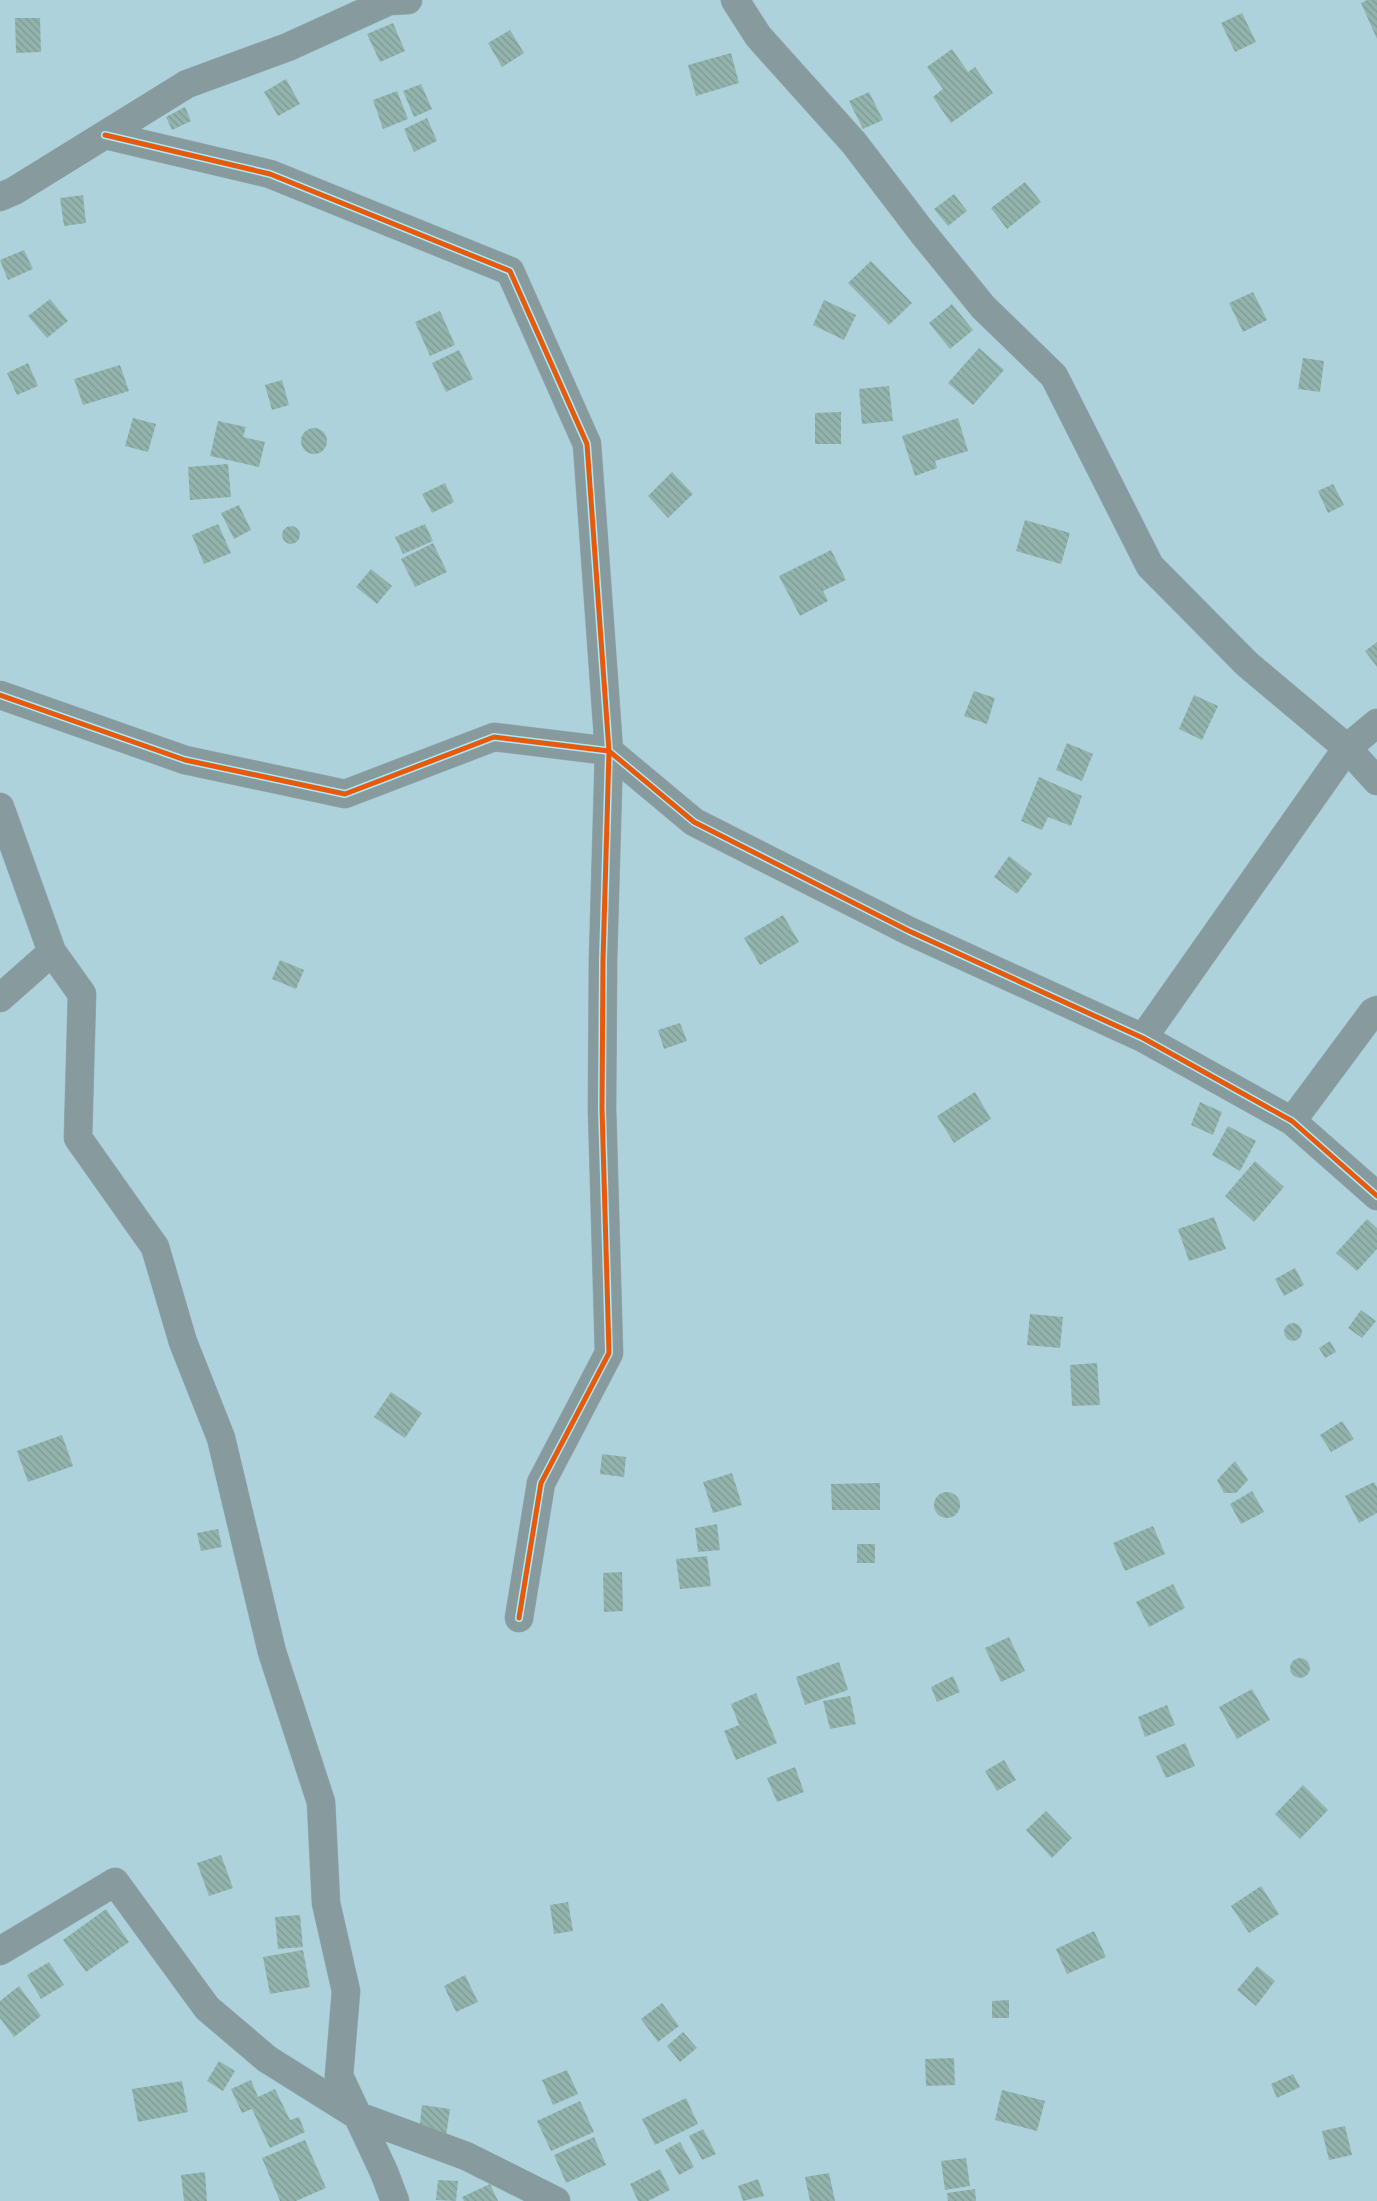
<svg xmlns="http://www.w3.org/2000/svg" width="1377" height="2201" font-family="'Sofia Sans Condensed',sans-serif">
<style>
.building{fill:url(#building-back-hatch)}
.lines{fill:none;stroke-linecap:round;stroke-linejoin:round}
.minor-casing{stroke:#92aeb5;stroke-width:29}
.minor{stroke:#879a9e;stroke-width:28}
.cycleway-casing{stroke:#a8ebfb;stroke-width:8}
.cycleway{stroke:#e8590c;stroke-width:5}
</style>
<defs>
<pattern id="building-back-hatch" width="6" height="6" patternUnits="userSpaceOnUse" patternTransform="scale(1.25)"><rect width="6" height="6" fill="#93b3ad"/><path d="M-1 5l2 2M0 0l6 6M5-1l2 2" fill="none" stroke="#7d9994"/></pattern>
</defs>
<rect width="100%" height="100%" fill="#aed2db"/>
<path class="building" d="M 1367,0 L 1377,0 L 1377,39 L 1361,3 Z
M 1242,13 L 1256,42 L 1235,52 L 1221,23 Z
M 15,18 L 40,18 L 41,52 L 16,53 Z
M 393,23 L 405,51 L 380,62 L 367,34 Z
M 510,30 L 524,53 L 502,67 L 488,43 Z
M 952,49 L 968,72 L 975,67 L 993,93 L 951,123 L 933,97 L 943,89 L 927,67 Z
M 731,53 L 739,83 L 696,96 L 688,65 Z
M 286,79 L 300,104 L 278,116 L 264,92 Z
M 421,84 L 432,109 L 414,117 L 403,91 Z
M 397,91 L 408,119 L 383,129 L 373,100 Z
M 869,92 L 883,120 L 863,129 L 849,101 Z
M 185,107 L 191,121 L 172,130 L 166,117 Z
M 427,118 L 437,141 L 414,152 L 404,129 Z
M 1025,182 L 1041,202 L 1007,229 L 991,208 Z
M 954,194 L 967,211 L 948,226 L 934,209 Z
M 83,195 L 86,223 L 64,226 L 60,198 Z
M 24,250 L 33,269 L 8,280 L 0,260 Z
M 871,261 L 912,303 L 889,325 L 848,283 Z
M 1253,292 L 1267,320 L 1243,332 L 1229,303 Z
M 50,299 L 68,321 L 47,338 L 28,316 Z
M 824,300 L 856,315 L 844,340 L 813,325 Z
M 952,304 L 973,330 L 950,349 L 929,323 Z
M 440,311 L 455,345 L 430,356 L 415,322 Z
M 979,348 L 1004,370 L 973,405 L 948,383 Z
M 459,350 L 473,379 L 446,392 L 432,363 Z
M 1303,358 L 1324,361 L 1320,392 L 1298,389 Z
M 28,363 L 38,386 L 17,395 L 7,373 Z
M 120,365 L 129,391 L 83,405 L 74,379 Z
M 282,380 L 289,405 L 272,410 L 265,385 Z
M 889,386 L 893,421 L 862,424 L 859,389 Z
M 841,412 L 841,444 L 815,444 L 815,413 Z
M 133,418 L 156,424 L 148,452 L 125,446 Z
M 958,418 L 968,451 L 935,461 L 937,468 L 915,476 L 902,436 Z
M 218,421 L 246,427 L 243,437 L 265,442 L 259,467 L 210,456 Z
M301 441a13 13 0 1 1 26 0a13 13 0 1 1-26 0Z
M 228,464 L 231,497 L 190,500 L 188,467 Z
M 672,472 L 693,494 L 668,518 L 648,496 Z
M 445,483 L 454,502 L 432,513 L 422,494 Z
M 1333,484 L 1344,505 L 1328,513 L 1318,491 Z
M 239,505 L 251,530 L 234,539 L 221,513 Z
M 1025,520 L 1070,533 L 1061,564 L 1016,551 Z
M 218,524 L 231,553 L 204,564 L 192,535 Z
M 425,524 L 433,541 L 403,554 L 395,537 Z
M282 535a9 9 0 1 1 18 0a9 9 0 1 1-18 0Z
M 433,543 L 447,572 L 415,587 L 401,559 Z
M 831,550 L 846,580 L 823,591 L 828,601 L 800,616 L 779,576 Z
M 371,569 L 392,586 L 377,604 L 356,587 Z
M 1377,642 L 1377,667 L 1365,651 Z
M 974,691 L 995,698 L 987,724 L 964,716 Z
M 1194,695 L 1218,706 L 1202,740 L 1179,729 Z
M 1067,743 L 1093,754 L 1082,781 L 1056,770 Z
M 1039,777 L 1082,796 L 1071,826 L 1048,817 L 1042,830 L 1021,821 Z
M 1009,856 L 1032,874 L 1017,894 L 994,877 Z
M 783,915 L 799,942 L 760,965 L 744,938 Z
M 280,960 L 304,970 L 296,989 L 272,979 Z
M 680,1023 L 687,1041 L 664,1049 L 658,1030 Z
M 975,1092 L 991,1119 L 954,1143 L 937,1116 Z
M 1200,1102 L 1222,1112 L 1213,1135 L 1191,1125 Z
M 1228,1126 L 1256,1141 L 1240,1171 L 1212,1155 Z
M 1255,1161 L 1284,1187 L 1254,1222 L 1225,1196 Z
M 1214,1217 L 1226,1249 L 1189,1261 L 1178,1229 Z
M 1367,1219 L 1377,1228 L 1377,1249 L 1357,1271 L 1336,1253 Z
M 1295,1268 L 1304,1285 L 1284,1296 L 1275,1279 Z
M 1361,1310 L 1376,1321 L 1362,1338 L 1348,1328 Z
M 1030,1314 L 1063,1317 L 1060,1348 L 1027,1345 Z
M1284 1332a9 9 0 1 1 18 0a9 9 0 1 1-18 0Z
M 1330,1341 L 1336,1352 L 1325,1358 L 1319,1348 Z
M 1097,1363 L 1100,1405 L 1072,1406 L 1070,1365 Z
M 391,1392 L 422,1413 L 405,1438 L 374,1417 Z
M 1342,1421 L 1354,1439 L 1331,1452 L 1320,1435 Z
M 62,1435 L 73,1466 L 28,1482 L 17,1451 Z
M 602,1454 L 626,1457 L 624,1477 L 600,1474 Z
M 1235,1461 L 1248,1480 L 1236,1493 L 1224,1493 L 1217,1480 Z
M 732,1473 L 742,1505 L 713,1513 L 703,1482 Z
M 1374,1482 L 1377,1487 L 1377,1513 L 1359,1523 L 1345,1496 Z
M 880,1483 L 880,1510 L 832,1510 L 831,1484 Z
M 1252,1491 L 1264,1512 L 1241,1524 L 1230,1504 Z
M934 1505a13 13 0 1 1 26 0a13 13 0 1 1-26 0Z
M 717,1524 L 720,1550 L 698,1552 L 695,1528 Z
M 1153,1526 L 1165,1554 L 1125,1571 L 1113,1543 Z
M 218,1529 L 222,1547 L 201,1551 L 197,1533 Z
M 857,1544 L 875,1544 L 875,1563 L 857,1563 Z
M 707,1556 L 711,1586 L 680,1589 L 676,1559 Z
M 622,1572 L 623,1611 L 604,1612 L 603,1573 Z
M 1173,1584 L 1185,1608 L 1149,1627 L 1136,1602 Z
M 1009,1637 L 1025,1671 L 1001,1682 L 985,1648 Z
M1290 1668a10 10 0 1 1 20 0a10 10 0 1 1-20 0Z
M 839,1662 L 848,1690 L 805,1705 L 796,1677 Z
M 953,1676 L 960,1692 L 937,1702 L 931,1687 Z
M 1252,1689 L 1270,1720 L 1237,1739 L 1219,1707 Z
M 756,1693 L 777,1743 L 736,1760 L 724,1731 L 739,1725 L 731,1704 Z
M 850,1696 L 856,1724 L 830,1729 L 823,1701 Z
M 1167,1705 L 1175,1725 L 1145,1737 L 1138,1717 Z
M 1185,1743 L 1195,1766 L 1166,1778 L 1156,1756 Z
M 1004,1760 L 1016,1780 L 997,1791 L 985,1771 Z
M 795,1767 L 804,1792 L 777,1802 L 767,1778 Z
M 1303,1785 L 1328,1810 L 1300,1839 L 1275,1814 Z
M 1046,1811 L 1072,1838 L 1052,1858 L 1026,1830 Z
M 221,1855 L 233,1888 L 209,1896 L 197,1863 Z
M 1261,1886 L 1279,1914 L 1249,1933 L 1231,1906 Z
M 568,1902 L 573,1931 L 554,1934 L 550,1905 Z
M 106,1909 L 129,1942 L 86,1972 L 63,1940 Z
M 300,1915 L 303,1947 L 278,1949 L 275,1917 Z
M 1094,1931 L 1106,1957 L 1067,1974 L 1056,1949 Z
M 303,1950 L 310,1987 L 270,1994 L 263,1957 Z
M 49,1962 L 64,1985 L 41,1999 L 27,1975 Z
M 1257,1966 L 1275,1981 L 1256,2006 L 1237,1990 Z
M 465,1975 L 478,2002 L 456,2012 L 444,1986 Z
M 19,1986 L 41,2016 L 14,2037 L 0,2018 L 0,2001 Z
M 1009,2000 L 1009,2018 L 992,2018 L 992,2001 Z
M 662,2003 L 679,2026 L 658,2042 L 641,2019 Z
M 683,2032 L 697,2048 L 680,2062 L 667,2046 Z
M 954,2058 L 955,2085 L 926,2086 L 925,2059 Z
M 219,2061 L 235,2071 L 223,2091 L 207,2081 Z
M 567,2070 L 578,2094 L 553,2105 L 542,2080 Z
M 1293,2074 L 1300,2087 L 1277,2098 L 1271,2084 Z
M 251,2080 L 258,2097 L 275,2089 L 290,2120 L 299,2117 L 305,2132 L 270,2148 L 252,2109 L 242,2113 L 231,2089 Z
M 182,2081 L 188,2112 L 138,2122 L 132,2089 Z
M 1002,2090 L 1045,2101 L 1037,2131 L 995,2120 Z
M 686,2098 L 698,2124 L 655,2145 L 642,2119 Z
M 580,2101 L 594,2132 L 551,2151 L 537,2121 Z
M 422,2105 L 450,2109 L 446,2136 L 419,2132 Z
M 1345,2126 L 1352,2155 L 1329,2160 L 1322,2131 Z
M 703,2129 L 716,2154 L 702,2160 L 689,2136 Z
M 594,2137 L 606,2165 L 566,2183 L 554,2155 Z
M 305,2140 L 326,2188 L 296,2201 L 280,2201 L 262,2158 Z
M 680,2142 L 694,2167 L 679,2175 L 665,2150 Z
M 966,2158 L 970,2186 L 945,2190 L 941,2161 Z
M 660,2169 L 670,2190 L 648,2201 L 638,2201 L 630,2184 Z
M 205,2172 L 207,2201 L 184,2201 L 181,2175 Z
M 829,2173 L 835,2201 L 810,2201 L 805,2177 Z
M 758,2179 L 764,2196 L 743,2201 L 738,2186 Z
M 438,2180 L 458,2181 L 456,2201 L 436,2200 Z
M 490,2184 L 498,2201 L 464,2201 L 462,2197 Z
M 975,2189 L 976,2201 L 948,2201 L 947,2193 Z"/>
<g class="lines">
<g class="minor-casing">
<path id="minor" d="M 735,0 L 758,36 L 854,143 L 922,232 L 983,307 L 1054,376 L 1150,566 L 1247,664 L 1347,748 L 1377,781
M 105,135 L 270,174 L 510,271 L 587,444 L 609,751 L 603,960 L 602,1108 L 609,1353 L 541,1483 L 519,1618
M 0,197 L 14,191 L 187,84 L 288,47 L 389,1 L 408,0
M 0,695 L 185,760 L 345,794 L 494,737 L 609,751 L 694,822 L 909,931 L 1143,1038 L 1292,1121 L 1377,1196
M 0,807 L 52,952 L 82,994 L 78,1138 L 155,1247 L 183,1342 L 221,1438 L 272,1652 L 321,1802 L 326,1903 L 346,1991 L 339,2076 L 384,2172 L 395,2201
M 0,998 L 52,952
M 1143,1038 L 1347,748 L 1377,723
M 1292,1121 L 1373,1012 L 1377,1010
M 0,1951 L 115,1882 L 207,2008 L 267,2059 L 358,2116 L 466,2156 L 556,2201"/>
</g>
<use href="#minor" class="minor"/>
<g class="cycleway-casing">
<path id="cycleway" d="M 105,135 L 270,174 L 510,271 L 587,444 L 609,751 L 603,960 L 602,1108 L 609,1353 L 541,1483 L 519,1618
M 0,695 L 185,760 L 345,794 L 494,737 L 609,751 L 694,822 L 909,931 L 1143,1038 L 1292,1121 L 1377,1196"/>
</g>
<use href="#cycleway" class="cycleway"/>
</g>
</svg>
